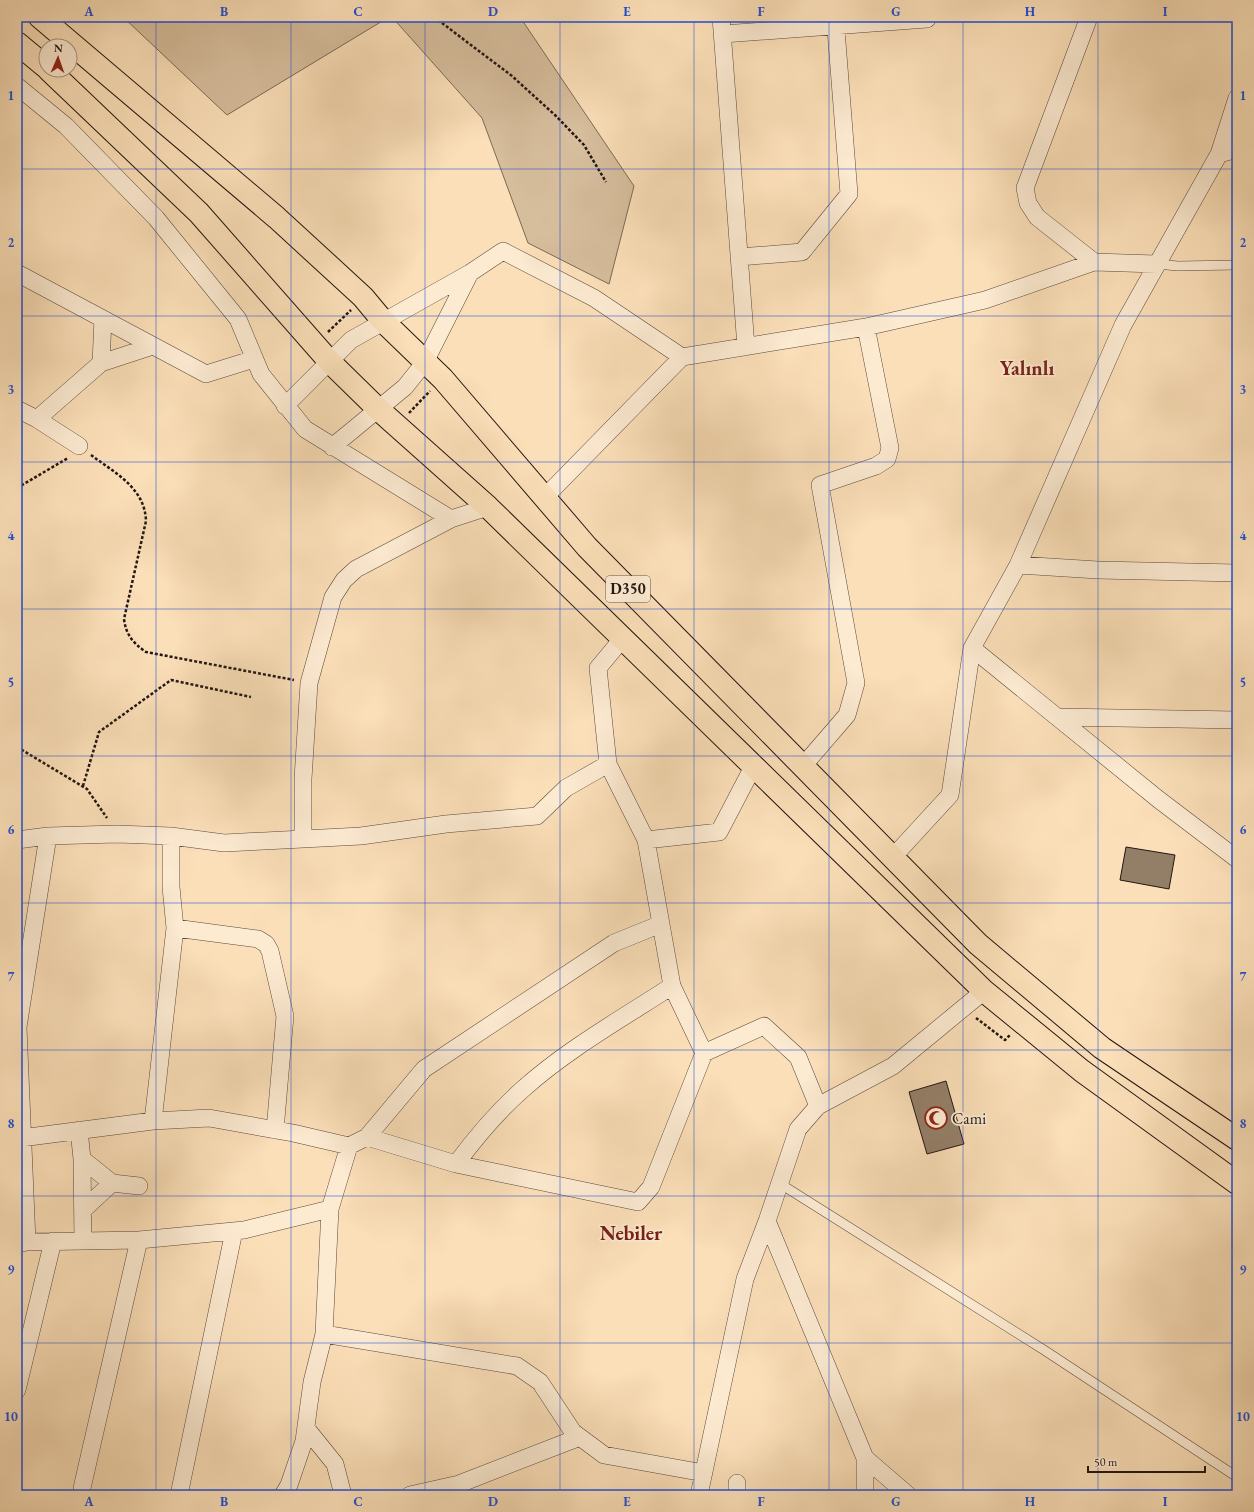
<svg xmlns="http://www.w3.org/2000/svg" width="1254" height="1512" font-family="'EB Garamond',serif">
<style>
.green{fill:#d6bd9c;stroke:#7c6a56}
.building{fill:#937f68;stroke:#221611}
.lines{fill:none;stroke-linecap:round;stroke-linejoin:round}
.service-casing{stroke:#58483b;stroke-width:10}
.minor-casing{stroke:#58483b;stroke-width:18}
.trunk-casing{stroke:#221611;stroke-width:24}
.path{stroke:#221611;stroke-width:2.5;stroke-dasharray:3 2;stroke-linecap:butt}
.service{stroke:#fcead1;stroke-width:9}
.minor{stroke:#fcead1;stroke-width:17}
.trunk{stroke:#fbdfb8;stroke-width:22}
.grid{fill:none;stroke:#1d4ed8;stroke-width:1;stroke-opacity:0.55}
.labels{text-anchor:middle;stroke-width:3.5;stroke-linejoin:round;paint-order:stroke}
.shield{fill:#fcead1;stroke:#63564b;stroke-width:1}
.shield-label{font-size:15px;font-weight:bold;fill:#221611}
.poi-label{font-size:16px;fill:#221611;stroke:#fcead1;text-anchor:start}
.district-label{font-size:20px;font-weight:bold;fill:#7a1f14;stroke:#fcead1}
.neatline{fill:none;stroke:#1d4ed8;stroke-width:1.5}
.grid-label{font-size:13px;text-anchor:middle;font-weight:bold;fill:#1d4ed8}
</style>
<rect width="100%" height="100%" fill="#fbdfb8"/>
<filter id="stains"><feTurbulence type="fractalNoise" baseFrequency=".005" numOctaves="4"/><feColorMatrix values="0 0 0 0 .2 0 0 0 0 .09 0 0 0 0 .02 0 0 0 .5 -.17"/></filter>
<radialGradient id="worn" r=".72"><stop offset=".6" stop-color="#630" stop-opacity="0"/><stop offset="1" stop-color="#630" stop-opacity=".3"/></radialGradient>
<path class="green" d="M 123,17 L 389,17 L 227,115 Z
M 392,17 L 520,17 L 634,186 L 609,284 L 528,243 L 482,118 Z"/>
<path class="building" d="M 1126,847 L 1175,855 L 1169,889 L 1120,880 Z
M 946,1081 L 964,1144 L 927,1154 L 909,1092 Z"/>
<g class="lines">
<g class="service-casing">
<path id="service" d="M 1156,264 L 1178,266 L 1237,265
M 779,1183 L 1044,1350 L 1237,1477"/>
</g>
<g class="minor-casing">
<path id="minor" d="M 721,17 L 746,347
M 1089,17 L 1025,188 L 1028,203 L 1037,217 L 1094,262
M 723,34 L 927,19
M 17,86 L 66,126 L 156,218 L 238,319 L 261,374 L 305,429 L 451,519
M 1219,154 L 1237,149
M 739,257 L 802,252 L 849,194 L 835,17
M 17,273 L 206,374 L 254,359
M 101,363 L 103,319
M 285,406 L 351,340 L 470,273 L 503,251 L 594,298 L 682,357
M 17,409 L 37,419 L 101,363 L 153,346
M 37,419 L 79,446
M 332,447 L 405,387 L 425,362 L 470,273
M 544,498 L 682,357 L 866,327 L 985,300 L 1094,262 L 1156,264
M 1018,565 L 1098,570 L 1237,573
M 972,648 L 1158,799 L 1237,859
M 1058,717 L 1237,720
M 608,764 L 646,840 L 672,986 L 704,1053 L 764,1026 L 798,1057 L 818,1106 L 798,1129 L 767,1221 L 745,1279 L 699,1495
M 803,766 L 847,715 L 856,683 L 820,485 L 876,466 L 887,459 L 890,448 L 866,327
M 303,839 L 303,779 L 309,683 L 333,597 L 344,580 L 356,569 L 451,519 L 488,507
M 17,840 L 48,836 L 117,834 L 171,836 L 224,843 L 303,839 L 361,836 L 446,824 L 537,816 L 566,788 L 608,764 L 598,668 L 623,638
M 646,840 L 719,832 L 753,767
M 893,857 L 950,795 L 972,648 L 1018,565 L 1123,325 L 1219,154 L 1237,98
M 175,928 L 258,939 L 266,944 L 270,951 L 285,1016 L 275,1130
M 818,1106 L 893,1066 L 984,991
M 153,1121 L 175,928 L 171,887 L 171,836
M 79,1130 L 82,1159 L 83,1241
M 367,1137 L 456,1164 L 638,1202 L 651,1187 L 704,1053
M 21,1138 L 153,1121 L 209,1118 L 293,1133 L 349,1146
M 82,1159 L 112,1183 L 139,1186
M 456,1164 C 476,1137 498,1111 523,1089 C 568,1049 621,1019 672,986
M 83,1210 L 112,1183
M 767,1221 L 865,1458 L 908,1495
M 27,1242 L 18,1027 L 48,836
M 17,1244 L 27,1242 L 139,1240 L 244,1230 L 330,1209
M 324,1334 L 517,1366 L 540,1382 L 573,1432 L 604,1455 L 704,1473
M 17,1390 L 53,1241
M 306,1428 L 335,1464 L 343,1495
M 865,1458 L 865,1495
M 737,1483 L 737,1495
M 82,1488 L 139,1240
M 179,1495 L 234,1231
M 283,1495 L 289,1485 L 304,1441 L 312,1382 L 324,1334 L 330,1209 L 349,1146 L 367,1137 L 424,1069 L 614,943 L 661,924
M 410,1495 L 459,1484 L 580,1437"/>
</g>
<g class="trunk-casing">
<path id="trunk" d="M 40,17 L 277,218 L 363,297 L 383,321 L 443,379 L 587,547 L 978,944 L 1102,1048 L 1237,1139
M 17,43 L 46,67
M 49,70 L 199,213 L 330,362 L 378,409 L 488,507 L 984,991 L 1082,1071 L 1237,1183"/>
</g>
<path class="path" d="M 434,17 L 512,76 L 556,116 L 584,145 L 606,182
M 328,332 L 351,310
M 409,413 L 430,391
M 91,455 C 115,473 145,488 146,521 L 124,619 C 126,635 133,643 146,652 L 294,680
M 17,488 L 68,458
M 17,747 L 87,789 L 107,818
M 83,786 L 99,732 L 171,680 L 251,697
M 976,1018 L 1005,1040 L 1010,1035"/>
<use href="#service" class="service"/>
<use href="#minor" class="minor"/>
<use href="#trunk" class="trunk"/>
</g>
<path class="grid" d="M 156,17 L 156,1495M 291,17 L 291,1495M 425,17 L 425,1495M 560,17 L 560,1495M 694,17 L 694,1495M 829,17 L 829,1495M 963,17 L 963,1495M 1098,17 L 1098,1495M 17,169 L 1237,169M 17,316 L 1237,316M 17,462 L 1237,462M 17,609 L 1237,609M 17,756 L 1237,756M 17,903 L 1237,903M 17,1050 L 1237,1050M 17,1196 L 1237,1196M 17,1343 L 1237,1343"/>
<defs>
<g id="mosque-ring" transform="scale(1.15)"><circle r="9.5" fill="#fcead1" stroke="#8f2418" stroke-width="1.5"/><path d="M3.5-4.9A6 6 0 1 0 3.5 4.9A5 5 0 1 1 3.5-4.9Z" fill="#8f2418"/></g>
</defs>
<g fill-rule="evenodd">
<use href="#mosque-ring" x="936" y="1118"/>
</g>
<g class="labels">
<rect class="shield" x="606" y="576" width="44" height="26" rx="3"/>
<g class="shield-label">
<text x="628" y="594">D350</text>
</g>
<g class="poi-label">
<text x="952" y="1124">Cami</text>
</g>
<g class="district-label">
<text x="1027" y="375">Yalınlı</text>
<text x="631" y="1240">Nebiler</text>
</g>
</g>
<rect width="1254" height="1512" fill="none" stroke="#fbdfb8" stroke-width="44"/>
<g transform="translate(58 58) rotate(2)"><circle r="19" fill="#fcead1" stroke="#a59584"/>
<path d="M0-3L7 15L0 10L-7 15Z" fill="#8f2418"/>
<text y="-6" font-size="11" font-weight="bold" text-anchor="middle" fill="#221611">N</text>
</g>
<path d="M1088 1466v6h117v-6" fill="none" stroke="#221611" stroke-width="2"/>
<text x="1094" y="1466" font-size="12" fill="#221611" stroke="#fcead1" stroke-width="3" paint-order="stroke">50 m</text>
<rect x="22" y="22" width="1210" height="1468" class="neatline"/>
<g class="grid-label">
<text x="89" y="16">A</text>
<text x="224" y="16">B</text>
<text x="358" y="16">C</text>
<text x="493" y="16">D</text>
<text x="627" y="16">E</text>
<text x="761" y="16">F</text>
<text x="896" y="16">G</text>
<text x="1030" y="16">H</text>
<text x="1165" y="16">I</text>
<text x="11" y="100">1</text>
<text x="1243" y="100">1</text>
<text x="11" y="247">2</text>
<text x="1243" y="247">2</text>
<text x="11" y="394">3</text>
<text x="1243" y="394">3</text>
<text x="11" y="540">4</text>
<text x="1243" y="540">4</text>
<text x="11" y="687">5</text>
<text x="1243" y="687">5</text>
<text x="11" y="834">6</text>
<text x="1243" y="834">6</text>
<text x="11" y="981">7</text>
<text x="1243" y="981">7</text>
<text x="11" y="1128">8</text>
<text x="1243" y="1128">8</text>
<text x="11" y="1274">9</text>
<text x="1243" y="1274">9</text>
<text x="11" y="1421">10</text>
<text x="1243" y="1421">10</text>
<text x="89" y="1506">A</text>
<text x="224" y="1506">B</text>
<text x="358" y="1506">C</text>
<text x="493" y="1506">D</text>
<text x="627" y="1506">E</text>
<text x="761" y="1506">F</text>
<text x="896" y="1506">G</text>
<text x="1030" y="1506">H</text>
<text x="1165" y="1506">I</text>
</g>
<rect width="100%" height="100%" filter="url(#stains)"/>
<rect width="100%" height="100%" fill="url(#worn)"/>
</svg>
